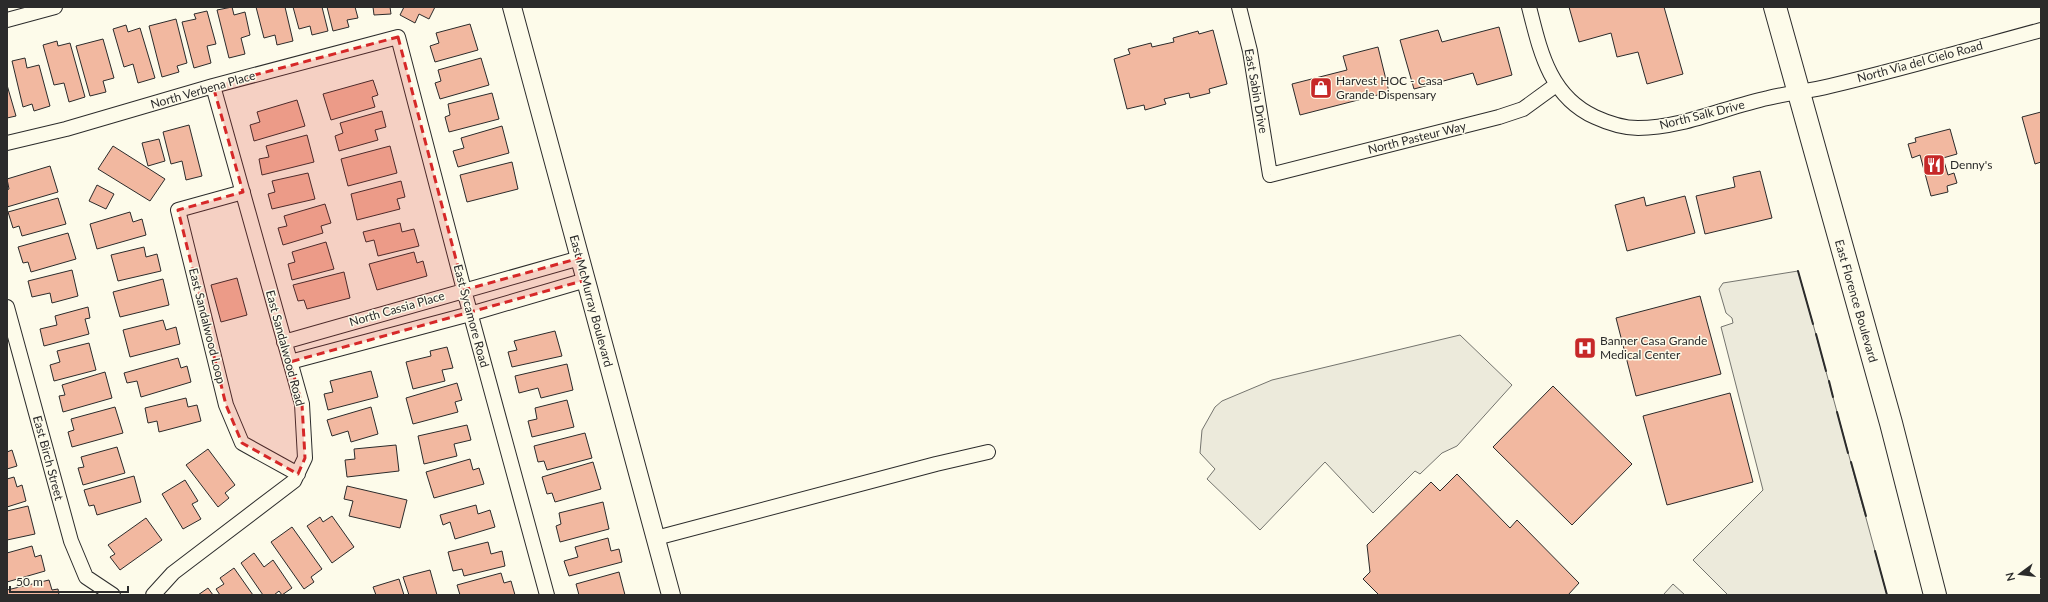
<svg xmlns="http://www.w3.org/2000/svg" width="2048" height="602" font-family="Lato,sans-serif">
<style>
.parking{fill:#eceadb;stroke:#74746e}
.building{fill:#f2b8a0;stroke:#2b2b2b}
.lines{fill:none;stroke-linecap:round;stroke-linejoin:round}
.minor-casing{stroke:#2b2b2b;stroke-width:16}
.tertiary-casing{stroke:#2b2b2b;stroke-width:20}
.primary-casing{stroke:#2b2b2b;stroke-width:24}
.minor{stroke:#fdfbea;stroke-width:14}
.tertiary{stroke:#fdfbea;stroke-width:18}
.primary{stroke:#fdfbea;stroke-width:22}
.wall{stroke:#2b2b2b;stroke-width:2}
.marked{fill:#d62828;fill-opacity:0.2;stroke:#d62828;stroke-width:3;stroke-dasharray:8 5;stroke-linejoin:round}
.labels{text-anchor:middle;stroke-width:3;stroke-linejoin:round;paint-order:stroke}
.street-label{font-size:12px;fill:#2b2b2b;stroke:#fdfbea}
.poi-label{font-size:12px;fill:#2b2b2b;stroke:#fdfbea;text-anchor:start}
</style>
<rect width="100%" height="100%" fill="#fdfbea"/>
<path class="parking" d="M 1798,271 L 1813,324 L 1887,595 L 1728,595 L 1693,560 L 1763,490 L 1721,327 L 1733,323 L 1732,318 L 1726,313 L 1719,289 L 1723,283 Z
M 1460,335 L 1512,385 L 1457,446 L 1442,453 L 1420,474 L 1415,471 L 1373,513 L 1325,462 L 1260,530 L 1207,479 L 1215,469 L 1200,453 L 1202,430 L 1215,407 L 1222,401 L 1272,380 Z
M 1673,584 L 1685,595 L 1665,595 L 1664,594 Z"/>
<path class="building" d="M 232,7 L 234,15 L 245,12 L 250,35 L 241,38 L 245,54 L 229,58 L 217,10 Z
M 256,7 L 285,7 L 293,41 L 277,45 L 275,35 L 264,38 Z
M 293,7 L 322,7 L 328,31 L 312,35 L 310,26 L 299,29 Z
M 327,7 L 355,7 L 358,18 L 347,20 L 349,27 L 333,31 Z
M 373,7 L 390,7 L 391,14 L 374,15 Z
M 404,7 L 435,7 L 429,19 L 419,14 L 415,23 L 400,15 Z
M 1569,7 L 1664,7 L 1683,74 L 1647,84 L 1638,52 L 1617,57 L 1611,33 L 1579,42 Z
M 207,11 L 216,44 L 207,46 L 211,63 L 194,68 L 182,22 L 196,19 L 194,14 Z
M 176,19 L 187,63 L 177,66 L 179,72 L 162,77 L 149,26 Z
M 470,24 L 478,50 L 435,62 L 430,46 L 439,43 L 436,33 Z
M 126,25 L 128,32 L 140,28 L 155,78 L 138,83 L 133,64 L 124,67 L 113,29 Z
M 1499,27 L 1512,75 L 1477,85 L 1473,73 L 1414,89 L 1400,40 L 1438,30 L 1442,42 Z
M 1213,30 L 1227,84 L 1209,89 L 1210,93 L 1190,98 L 1189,93 L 1164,99 L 1166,104 L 1145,110 L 1144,105 L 1127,109 L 1114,59 L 1130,54 L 1128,49 L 1151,43 L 1152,47 L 1174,42 L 1173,38 L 1198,31 L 1199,34 Z
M 103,39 L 114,78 L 103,81 L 106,92 L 90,96 L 76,46 Z
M 57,41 L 58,46 L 70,43 L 85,97 L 69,102 L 64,83 L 54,85 L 43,45 Z
M 1378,47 L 1389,92 L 1300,115 L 1292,84 L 1347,70 L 1343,56 Z
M 25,58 L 27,68 L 39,65 L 50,106 L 34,111 L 32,104 L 23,107 L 12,61 Z
M 481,58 L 489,85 L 440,99 L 435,83 L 441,81 L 438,70 Z
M 373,80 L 378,95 L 372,97 L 375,107 L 331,120 L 323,94 Z
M 7,85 L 16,116 L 7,118 Z
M 492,93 L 499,119 L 449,132 L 445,117 L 450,115 L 448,104 Z
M 297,100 L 305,126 L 254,141 L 250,125 L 260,122 L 257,112 Z
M 382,111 L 386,127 L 375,130 L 378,140 L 339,151 L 335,136 L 343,133 L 340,123 Z
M 2041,112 L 2041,162 L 2035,164 L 2022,117 Z
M 189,125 L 202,176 L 186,180 L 182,161 L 171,164 L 163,132 Z
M 502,126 L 509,153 L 458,167 L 453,151 L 464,148 L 461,138 Z
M 1950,129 L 1957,154 L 1943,158 L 1948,175 L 1954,173 L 1957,183 L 1947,186 L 1948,192 L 1931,196 L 1920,155 L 1912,158 L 1908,144 L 1916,142 L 1915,138 Z
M 307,135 L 314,162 L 262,175 L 259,159 L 269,157 L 266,146 Z
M 159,139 L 165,161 L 148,166 L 142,143 Z
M 113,146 L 165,179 L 150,201 L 98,169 Z
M 390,146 L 397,173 L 348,186 L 341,159 Z
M 512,162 L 518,189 L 467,202 L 460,175 Z
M 50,166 L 58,192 L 7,207 L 7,190 L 9,189 L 7,179 Z
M 1760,171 L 1772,218 L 1705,234 L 1696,196 L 1735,187 L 1733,177 Z
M 308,173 L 315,199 L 272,209 L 268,194 L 275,192 L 272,181 Z
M 401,181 L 405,197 L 397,199 L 400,209 L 357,220 L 351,194 Z
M 97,185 L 114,194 L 106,209 L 89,201 Z
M 1685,196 L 1695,233 L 1627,251 L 1615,205 L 1644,197 L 1646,206 Z
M 58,198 L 66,224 L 22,236 L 19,226 L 13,228 L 8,212 Z
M 325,204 L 331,223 L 321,226 L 323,233 L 283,245 L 278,228 L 287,226 L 284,216 Z
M 130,212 L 133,222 L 142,219 L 146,235 L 97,249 L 90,224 Z
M 400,223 L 402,232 L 414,229 L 419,246 L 378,256 L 374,240 L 366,242 L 363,232 Z
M 68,233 L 76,259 L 31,272 L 28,262 L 23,263 L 18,247 Z
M 326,242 L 334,269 L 292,280 L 288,264 L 295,262 L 292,252 Z
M 144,247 L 146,257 L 157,254 L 161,271 L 118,281 L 111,255 Z
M 414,252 L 417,263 L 423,261 L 427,276 L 377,290 L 369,264 Z
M 72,270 L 78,296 L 52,303 L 50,293 L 32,297 L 28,281 Z
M 344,272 L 350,298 L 307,309 L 304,300 L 298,301 L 293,285 Z
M 237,278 L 247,315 L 221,322 L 211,285 Z
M 163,279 L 169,305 L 120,317 L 113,292 Z
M 1700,296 L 1721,374 L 1636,396 L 1616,318 Z
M 88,307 L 90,318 L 85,319 L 89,334 L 44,346 L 40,329 L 57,325 L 55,316 Z
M 163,320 L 166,330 L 176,327 L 180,344 L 130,357 L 123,330 Z
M 555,331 L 562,356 L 512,367 L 508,352 L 517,350 L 514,341 Z
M 89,343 L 96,370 L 54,381 L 50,365 L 60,362 L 57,351 Z
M 447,347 L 453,368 L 442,370 L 445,381 L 413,389 L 406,362 L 431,356 L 430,351 Z
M 178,358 L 181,368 L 187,366 L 191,382 L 141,397 L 137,381 L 127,383 L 124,373 Z
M 567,364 L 573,390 L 541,398 L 538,388 L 519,393 L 515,376 Z
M 371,371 L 378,397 L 328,410 L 324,394 L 333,392 L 330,381 Z
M 105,372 L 112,398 L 63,412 L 59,396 L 65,395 L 62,385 Z
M 457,383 L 462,400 L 455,402 L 458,412 L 413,424 L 406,398 Z
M 1553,386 L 1632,464 L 1572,525 L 1493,447 Z
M 1730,393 L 1753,482 L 1667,505 L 1643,416 Z
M 186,398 L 188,407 L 197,405 L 201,421 L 159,432 L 157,421 L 148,423 L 145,408 Z
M 567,400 L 574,427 L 532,437 L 528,421 L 537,419 L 535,408 Z
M 115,407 L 123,433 L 72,447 L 68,432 L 74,430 L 71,419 Z
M 371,407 L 378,434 L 351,442 L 348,431 L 332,436 L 327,420 Z
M 467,425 L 471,440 L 454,444 L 457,456 L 424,464 L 418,436 Z
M 585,433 L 592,458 L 547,470 L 544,461 L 538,462 L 534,446 Z
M 396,445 L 399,471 L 347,477 L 345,460 L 355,459 L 354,449 Z
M 117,447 L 125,473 L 83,485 L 78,468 L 84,467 L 81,457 Z
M 208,449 L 235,485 L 225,493 L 229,498 L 218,507 L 186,465 Z
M 12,450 L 17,466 L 7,469 L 7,452 Z
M 470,459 L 473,470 L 479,468 L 484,484 L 434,498 L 426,472 Z
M 593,462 L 601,489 L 555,502 L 552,493 L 547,494 L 542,477 Z
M 1457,474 L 1510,528 L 1517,520 L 1579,583 L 1568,595 L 1379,595 L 1363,579 L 1370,572 L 1367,545 L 1431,482 L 1440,491 Z
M 134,476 L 141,502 L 97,515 L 94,505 L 89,506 L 84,490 Z
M 14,477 L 17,487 L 22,485 L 26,501 L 7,507 L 7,479 Z
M 185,480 L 198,501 L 192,504 L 201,519 L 183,529 L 162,494 Z
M 347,486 L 407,500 L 400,528 L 349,516 L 353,501 L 344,499 Z
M 603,502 L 609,529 L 560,542 L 556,526 L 561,524 L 559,513 Z
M 476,505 L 478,514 L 490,510 L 495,527 L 455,539 L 450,522 L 443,525 L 440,515 Z
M 28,506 L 35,534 L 7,540 L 7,511 Z
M 332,516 L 354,547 L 332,563 L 307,526 L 320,517 L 323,522 Z
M 146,518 L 162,540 L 120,570 L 110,557 L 115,554 L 108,545 Z
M 292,527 L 322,569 L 311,577 L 314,582 L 304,589 L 271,542 Z
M 608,538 L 611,551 L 619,549 L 622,562 L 569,576 L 564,561 L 578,557 L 575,547 Z
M 488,542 L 491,554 L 502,551 L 505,566 L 464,576 L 462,569 L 453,571 L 448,552 Z
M 32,546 L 35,557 L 41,555 L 45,571 L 7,582 L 7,553 Z
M 254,553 L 264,567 L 273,560 L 292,588 L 282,595 L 279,591 L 274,595 L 263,595 L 241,563 Z
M 234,568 L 253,595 L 220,595 L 216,589 L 224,584 L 220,578 Z
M 430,570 L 437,595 L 409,595 L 403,577 Z
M 619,572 L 625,595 L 579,595 L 576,584 Z
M 501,573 L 504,583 L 511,581 L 515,595 L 460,595 L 457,585 Z
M 399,579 L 404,595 L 376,595 L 373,587 Z
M 49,580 L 52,590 L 58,589 L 59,595 L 7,595 L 7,590 Z
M 208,588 L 213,595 L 198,595 Z"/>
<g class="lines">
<g class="minor-casing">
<path id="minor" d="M 1239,7 L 1250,51 L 1270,175 L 1499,117 L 1523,109 L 1556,85
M 1529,7 C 1540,50 1549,96 1595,117 C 1608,123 1624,128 1638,128 C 1682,128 1726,107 1768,98 C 1789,93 1810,91 1830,86 C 1901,69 1971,49 2041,30
M 7,20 L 55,7
M 7,143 L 66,129 L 213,86 L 398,37 L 464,290 L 547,595
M 243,192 L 178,210 L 226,405 L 242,443 L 298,474
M 7,307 L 71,541 L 86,577 L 113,595
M 284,342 L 580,258
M 290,362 L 470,314 L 586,280
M 656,538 L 936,464 L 988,452
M 153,595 L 173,573 L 294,481 L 305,458 L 302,404 L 213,86"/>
</g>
<g class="tertiary-casing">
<path id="tertiary" d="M 512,7 L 671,595"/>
</g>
<g class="primary-casing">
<path id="primary" d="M 1775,7 L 1891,423 L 1935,595"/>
</g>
<use href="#minor" class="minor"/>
<use href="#tertiary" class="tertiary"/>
<use href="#primary" class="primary"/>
<path class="wall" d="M 1798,271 L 1813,324
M 1816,334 L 1826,371
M 1829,381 L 1833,397
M 1837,412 L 1848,453
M 1851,462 L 1866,516
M 1875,551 L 1887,595"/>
</g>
<path class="marked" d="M 398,37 L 464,290 L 580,258 L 586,280 L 290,362 L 302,404 L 305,458 L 298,474 L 242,443 L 226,405 L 178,210 L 243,192 L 213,86 Z"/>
<defs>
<g id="shop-square" transform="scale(1.15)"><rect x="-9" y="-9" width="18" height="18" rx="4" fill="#c62828" stroke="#fdfbea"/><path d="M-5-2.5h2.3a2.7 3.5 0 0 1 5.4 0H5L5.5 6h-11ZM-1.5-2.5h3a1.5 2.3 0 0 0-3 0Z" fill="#fff"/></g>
<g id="restaurant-square" transform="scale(1.15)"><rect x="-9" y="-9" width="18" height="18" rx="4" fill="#c62828" stroke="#fdfbea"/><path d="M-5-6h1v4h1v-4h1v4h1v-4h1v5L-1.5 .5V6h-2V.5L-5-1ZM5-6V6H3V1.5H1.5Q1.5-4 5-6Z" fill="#fff"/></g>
<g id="hospital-square" transform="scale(1.15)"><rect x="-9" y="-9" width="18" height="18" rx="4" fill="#c62828" stroke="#fdfbea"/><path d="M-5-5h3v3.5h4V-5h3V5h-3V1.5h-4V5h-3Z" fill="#fff"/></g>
</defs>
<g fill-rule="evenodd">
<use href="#shop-square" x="1321" y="88"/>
<use href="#restaurant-square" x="1934" y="165"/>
<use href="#hospital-square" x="1585" y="348"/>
</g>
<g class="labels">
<g class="street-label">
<text transform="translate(1920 62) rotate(-15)" y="4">North Via del Cielo Road</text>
<text transform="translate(203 90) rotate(-16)" y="4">North Verbena Place</text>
<text transform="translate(1256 91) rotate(80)" y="4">East Sabin Drive</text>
<text transform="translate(1702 115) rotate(-14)" y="4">North Salk Drive</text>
<text transform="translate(1417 138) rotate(-14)" y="4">North Pasteur Way</text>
<text transform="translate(591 301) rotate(75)" y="4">East McMurray Boulevard</text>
<text transform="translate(1856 301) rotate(74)" y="4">East Florence Boulevard</text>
<text transform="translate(397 309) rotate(-16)" y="4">North Cassia Place</text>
<text transform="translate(471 316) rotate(75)" y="4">East Sycamore Road</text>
<text transform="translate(207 326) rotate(76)" y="4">East Sandalwood Loop</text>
<text transform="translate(285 348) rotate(75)" y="4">East Sandalwood Road</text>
<text transform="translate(48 458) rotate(75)" y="4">East Birch Street</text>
</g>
<g class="poi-label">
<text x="1336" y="85">Harvest HOC - Casa<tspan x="1336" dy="14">Grande Dispensary</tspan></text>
<text x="1950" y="169">Denny's</text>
<text x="1600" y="345">Banner Casa Grande<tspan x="1600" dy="14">Medical Center</tspan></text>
</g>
</g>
<rect width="2048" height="602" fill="none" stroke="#2b2b2b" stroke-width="16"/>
<g transform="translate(2020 574) rotate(255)" stroke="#fdfbea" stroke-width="3" paint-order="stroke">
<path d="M0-3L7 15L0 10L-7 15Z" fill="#2b2b2b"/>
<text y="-6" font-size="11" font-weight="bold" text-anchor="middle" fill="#2b2b2b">N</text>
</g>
<path d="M10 586v6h118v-6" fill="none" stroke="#2b2b2b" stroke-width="2"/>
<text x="16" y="586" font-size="12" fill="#2b2b2b" stroke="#fdfbea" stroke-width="3" paint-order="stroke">50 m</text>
</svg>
